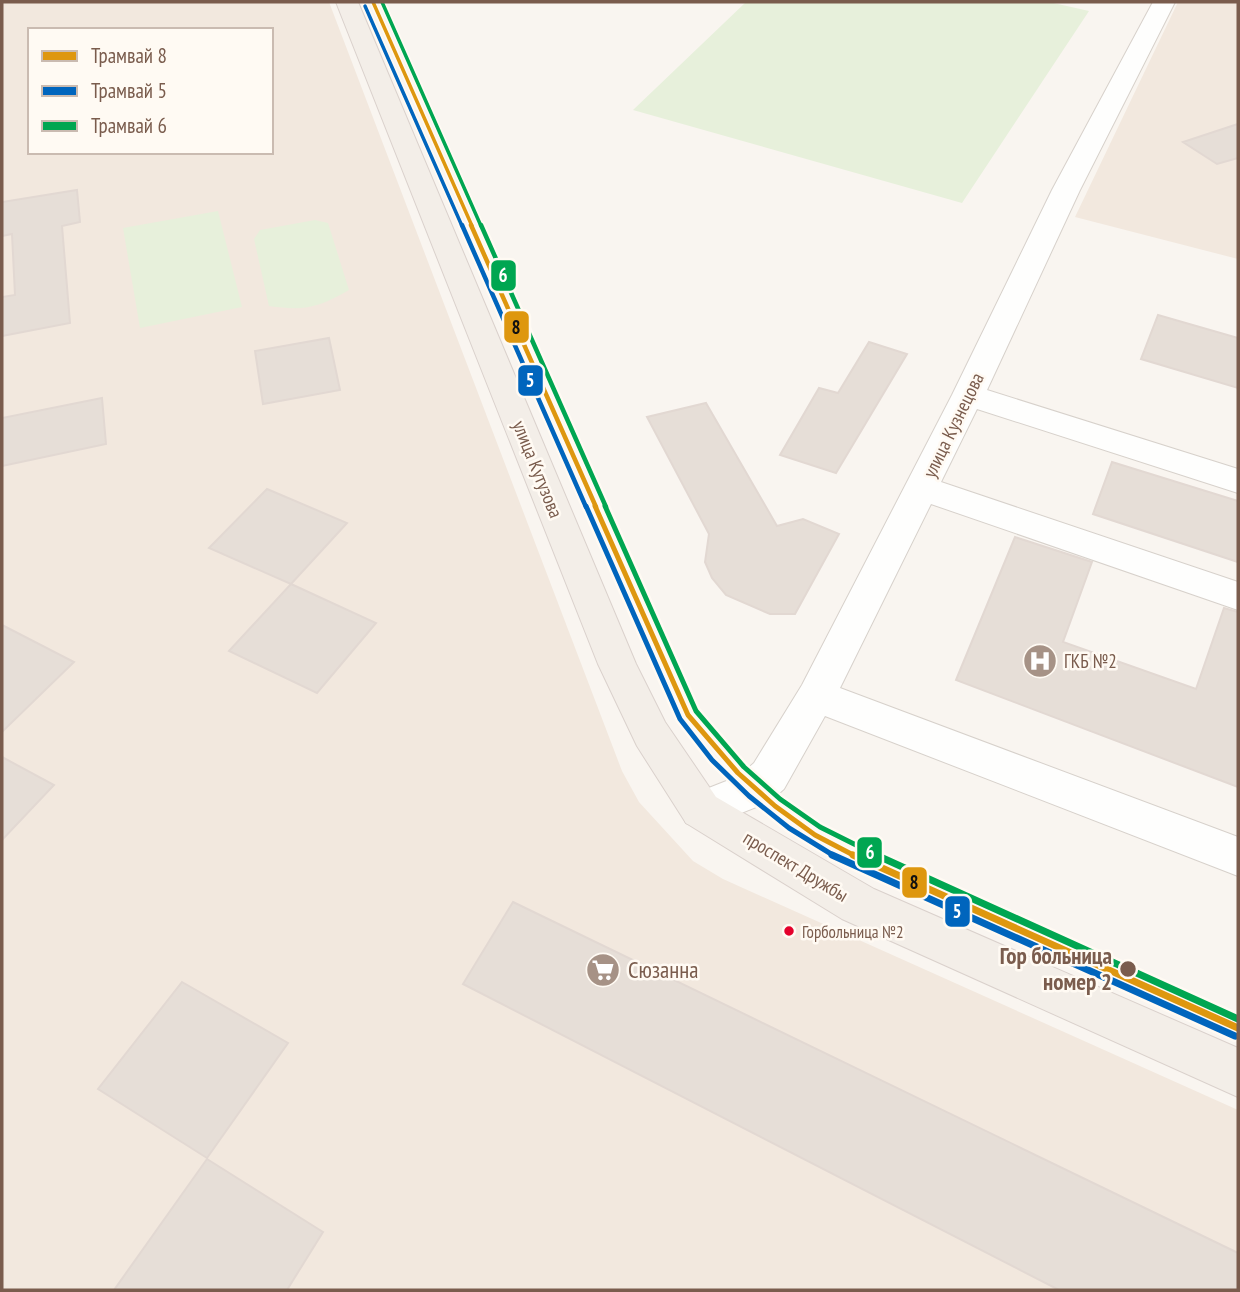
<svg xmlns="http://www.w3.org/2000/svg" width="1240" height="1292" font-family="'PT Sans Narrow',sans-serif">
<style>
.residential{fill:#f2e8de;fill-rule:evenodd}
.green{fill:#e7f0db}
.building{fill:#e6ded7;stroke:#e2d8d2;stroke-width:2}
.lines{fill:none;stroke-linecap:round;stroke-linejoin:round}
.minor-casing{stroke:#d7d1cb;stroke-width:2}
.major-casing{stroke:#dad1cc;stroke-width:2}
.minor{fill:#fefefd;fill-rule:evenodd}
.major{fill:#f3eee8;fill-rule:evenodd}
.tram-1-far3-casing{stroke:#fffaf3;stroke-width:7}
.tram-1-far2-casing{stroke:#fffaf3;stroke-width:9}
.tram-1-far1-casing{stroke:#fffaf3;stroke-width:10}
.tram-1-casing{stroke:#fffaf3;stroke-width:12}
.tram-2-far3-casing{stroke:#fffaf3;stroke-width:7}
.tram-2-far2-casing{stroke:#fffaf3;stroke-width:9}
.tram-2-far1-casing{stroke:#fffaf3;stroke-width:10}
.tram-2-casing{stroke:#fffaf3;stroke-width:12}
.tram-3-far3-casing{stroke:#fffaf3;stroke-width:7}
.tram-3-far2-casing{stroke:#fffaf3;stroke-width:9}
.tram-3-far1-casing{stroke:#fffaf3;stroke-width:10}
.tram-3-casing{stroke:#fffaf3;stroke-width:12}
.tram-1-far3{stroke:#de970f;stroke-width:3.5}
.tram-1-far2{stroke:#de970f;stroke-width:4.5}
.tram-1-far1{stroke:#de970f;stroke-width:5}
.tram-1{stroke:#de970f;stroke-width:7}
.tram-2-far3{stroke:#0065bd;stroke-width:3.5}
.tram-2-far2{stroke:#0065bd;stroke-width:4.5}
.tram-2-far1{stroke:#0065bd;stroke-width:5}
.tram-2{stroke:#0065bd;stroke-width:7}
.tram-3-far3{stroke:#00a651;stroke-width:3.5}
.tram-3-far2{stroke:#00a651;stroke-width:4.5}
.tram-3-far1{stroke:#00a651;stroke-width:5}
.tram-3{stroke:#00a651;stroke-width:7}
.bus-dot{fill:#e4002b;stroke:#fffaf3;stroke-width:2.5}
.stop-dot{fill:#7a5c4d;stroke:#fffaf3;stroke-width:2.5}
.labels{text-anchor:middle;stroke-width:5;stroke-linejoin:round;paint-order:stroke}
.bus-label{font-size:17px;fill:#7a5c4d;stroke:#fffaf3;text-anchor:start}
.street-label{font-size:19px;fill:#7a5c4d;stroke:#fffaf3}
.poi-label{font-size:19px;fill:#7a5c4d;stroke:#fffaf3;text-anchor:start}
.near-stop-label{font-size:23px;font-weight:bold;fill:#7a5c4d;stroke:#fffaf3;text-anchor:end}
.near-poi-label{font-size:23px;fill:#7a5c4d;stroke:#fffaf3;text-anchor:start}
.line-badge{stroke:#fffaf3;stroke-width:2.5}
.badge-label{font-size:19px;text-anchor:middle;font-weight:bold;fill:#fff}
.pale-badge-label{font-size:19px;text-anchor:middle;font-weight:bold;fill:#111}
</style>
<rect width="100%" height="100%" fill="#f9f5f0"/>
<path class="residential" d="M 2,2 L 329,2 L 622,771 L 639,802 L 693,861 L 723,879 L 1238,1110 L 1238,1290 L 2,1290 ZM 30,30 L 271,30 L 271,152 L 30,152 Z
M 1178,2 L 1238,2 L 1238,259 L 1075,217 Z"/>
<path class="green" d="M 746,2 L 1049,2 L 1089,11 L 962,203 L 633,110 Z
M 218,211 L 242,307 L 140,328 L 123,228 Z
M 315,220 L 328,223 L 349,290 C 318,308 304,311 269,306 L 254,239 L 260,230 Z"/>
<path class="building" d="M 1238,124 L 1238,158 L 1217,164 L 1183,142 Z
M 77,190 L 80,222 L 62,226 L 70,323 L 2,336 L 2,297 L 15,295 L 12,234 L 2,236 L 2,202 Z
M 1158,315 L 1238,338 L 1238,388 L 1141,359 Z
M 329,338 L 340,390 L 263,404 L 255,351 Z
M 869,342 L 907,354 L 836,473 L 780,455 L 819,388 L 838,393 Z
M 102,398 L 106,444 L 2,466 L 2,418 Z
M 706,403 L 777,526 L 803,519 L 839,534 L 795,614 L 770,614 L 726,595 L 712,578 L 705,562 L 709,534 L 647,417 Z
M 1112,462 L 1238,501 L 1238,562 L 1093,514 Z
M 267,489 L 347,523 L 291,584 L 209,548 Z
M 1015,537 L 1092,562 L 1063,642 L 1196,689 L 1224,608 L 1238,612 L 1238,787 L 956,680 Z
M 291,584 L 376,623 L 317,693 L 229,651 Z
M 2,625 L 74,662 L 2,732 Z
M 2,757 L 54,785 L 2,840 Z
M 513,902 L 1238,1253 L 1238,1290 L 1059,1290 L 463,984 Z
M 182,982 L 288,1043 L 207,1158 L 98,1089 Z
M 207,1159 L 323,1232 L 287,1290 L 114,1290 Z"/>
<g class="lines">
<g class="minor-casing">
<path id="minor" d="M 1153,2 L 1175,2 L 1080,190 L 987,390 L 1238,469 L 1238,493 L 977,409 L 941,482 L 1238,582 L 1238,610 L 931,504 L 840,688 L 1238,837 L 1238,876 L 825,716 L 784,789 L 769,802 L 701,829 L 686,823 L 680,810 L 686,797 L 739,776 L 754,763 L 802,685 L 952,395 L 1052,190 Z"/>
</g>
<g class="major-casing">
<path id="major" d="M 336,2 L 358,2 L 636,664 L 665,722 L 716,797 L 874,889 L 1238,1048 L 1238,1097 L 842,919 L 686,823 L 637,746 L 598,664 Z"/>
</g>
<use href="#minor" class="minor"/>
<use href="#major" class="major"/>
<g class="tram-1-far3-casing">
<path id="tram-1-far3" d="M 373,2 L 472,226"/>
</g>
<g class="tram-1-far2-casing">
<path id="tram-1-far2" d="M 471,225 L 596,507"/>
</g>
<g class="tram-1-far1-casing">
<path id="tram-1-far1" d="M 595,506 L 688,715 L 738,773 L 775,806 L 815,835 L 857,857"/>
</g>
<g class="tram-1-casing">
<path id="tram-1" d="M 853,855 L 1238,1028"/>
</g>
<g class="tram-2-far3-casing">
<path id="tram-2-far3" d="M 365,6 L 462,226"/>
</g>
<g class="tram-2-far2-casing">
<path id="tram-2-far2" d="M 462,225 L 586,507"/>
</g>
<g class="tram-2-far1-casing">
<path id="tram-2-far1" d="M 586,506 L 680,719 L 712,760 L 749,796 L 789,828 L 836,857"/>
</g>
<g class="tram-2-casing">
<path id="tram-2" d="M 832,855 L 1235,1036"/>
</g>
<g class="tram-3-far3-casing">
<path id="tram-3-far3" d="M 382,2 L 481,226"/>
</g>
<g class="tram-3-far2-casing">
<path id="tram-3-far2" d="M 481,225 L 606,507"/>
</g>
<g class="tram-3-far1-casing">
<path id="tram-3-far1" d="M 605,506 L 696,711 L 744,767 L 780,799 L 820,827 L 880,857"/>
</g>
<g class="tram-3-casing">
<path id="tram-3" d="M 876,855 L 1238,1019"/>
</g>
<use href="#tram-1-far3" class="tram-1-far3"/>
<use href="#tram-1-far2" class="tram-1-far2"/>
<use href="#tram-1-far1" class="tram-1-far1"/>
<use href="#tram-1" class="tram-1"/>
<use href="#tram-2-far3" class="tram-2-far3"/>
<use href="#tram-2-far2" class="tram-2-far2"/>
<use href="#tram-2-far1" class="tram-2-far1"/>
<use href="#tram-2" class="tram-2"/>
<use href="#tram-3-far3" class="tram-3-far3"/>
<use href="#tram-3-far2" class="tram-3-far2"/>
<use href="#tram-3-far1" class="tram-3-far1"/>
<use href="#tram-3" class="tram-3"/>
</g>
<defs>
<g id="hospital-disc" transform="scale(1.75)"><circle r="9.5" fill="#a69286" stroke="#fffaf3"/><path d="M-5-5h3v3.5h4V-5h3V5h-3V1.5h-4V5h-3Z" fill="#fff"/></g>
<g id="supermarket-disc" transform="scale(1.75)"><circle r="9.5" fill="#a69286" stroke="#fffaf3"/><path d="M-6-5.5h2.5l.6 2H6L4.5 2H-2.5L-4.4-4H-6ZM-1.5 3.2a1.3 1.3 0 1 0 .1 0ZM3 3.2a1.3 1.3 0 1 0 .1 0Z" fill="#fff"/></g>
</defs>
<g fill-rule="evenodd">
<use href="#hospital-disc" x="1040" y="661"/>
<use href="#supermarket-disc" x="603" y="970"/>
</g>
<circle class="bus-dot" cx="789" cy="931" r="6"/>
<circle class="stop-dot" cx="1128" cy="969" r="9"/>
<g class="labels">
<g class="bus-label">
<text x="802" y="938">Горбольница №2</text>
</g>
<g class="street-label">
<text transform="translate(953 425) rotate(-64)" y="7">улица Кузнецова</text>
<text transform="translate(538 469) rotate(68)" y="7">улица Кутузова</text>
<text transform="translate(796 866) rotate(31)" y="7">проспект Дружбы</text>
</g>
<g class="poi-label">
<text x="1064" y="668">ГКБ №2</text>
</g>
<g class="near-stop-label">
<text x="1112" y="964">Гор больница<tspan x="1112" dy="26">номер 2</tspan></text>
</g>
<g class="near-poi-label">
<text x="628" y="978">Сюзанна</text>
</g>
</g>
<g class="line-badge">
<rect x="490" y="259" width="27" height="33" rx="7" fill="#00a651"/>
<rect x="503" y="310" width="27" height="34" rx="7" fill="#de970f"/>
<rect x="517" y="364" width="27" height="33" rx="7" fill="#0065bd"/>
<rect x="856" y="836" width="27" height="33" rx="7" fill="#00a651"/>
<rect x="901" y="866" width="27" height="33" rx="7" fill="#de970f"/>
<rect x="944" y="895" width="27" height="33" rx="7" fill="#0065bd"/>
</g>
<g class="badge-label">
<text x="503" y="282">6</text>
<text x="530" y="387">5</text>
<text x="870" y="859">6</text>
<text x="957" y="918">5</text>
</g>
<g class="pale-badge-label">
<text x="516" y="334">8</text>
<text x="914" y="889">8</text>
</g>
<rect width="1240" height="1292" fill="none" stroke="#7a5c4d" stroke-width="7"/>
<rect x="28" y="28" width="245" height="126" fill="#fffaf3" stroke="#cabbb1" stroke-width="2"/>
<rect x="42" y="51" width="35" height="10" fill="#de970f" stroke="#cabbb1" stroke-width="2"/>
<text x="91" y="63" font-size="21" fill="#7a5c4d">Трамвай 8</text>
<rect x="42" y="86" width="35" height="10" fill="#0065bd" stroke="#cabbb1" stroke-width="2"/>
<text x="91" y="98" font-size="21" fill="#7a5c4d">Трамвай 5</text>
<rect x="42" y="121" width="35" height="10" fill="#00a651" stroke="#cabbb1" stroke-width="2"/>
<text x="91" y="133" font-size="21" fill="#7a5c4d">Трамвай 6</text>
</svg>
